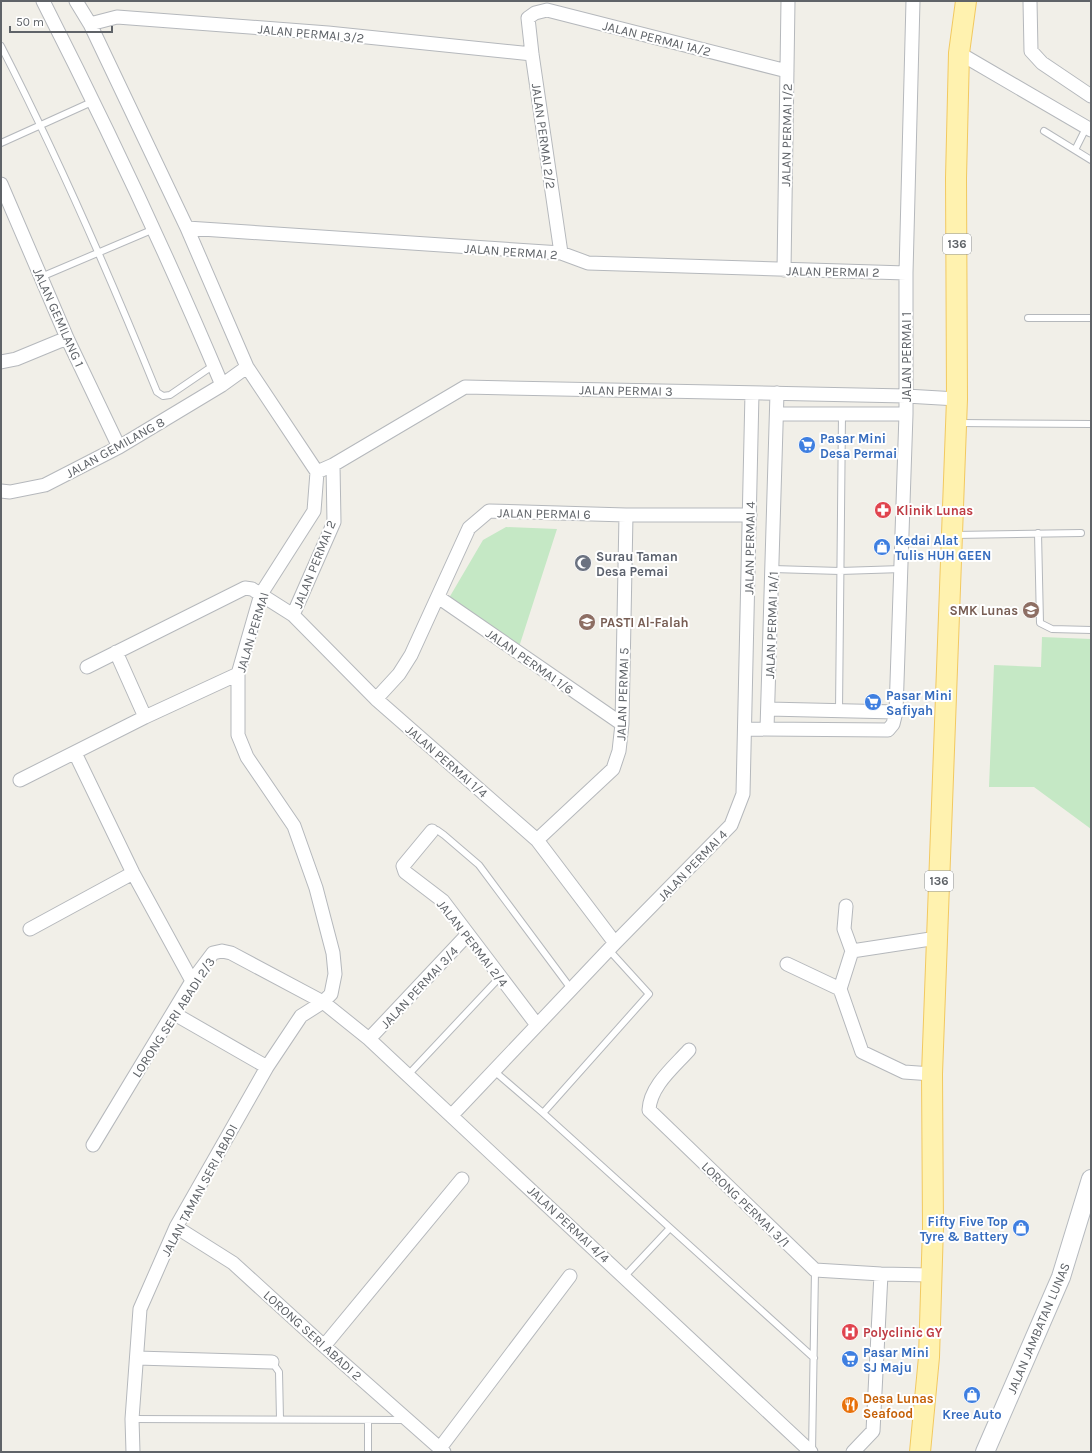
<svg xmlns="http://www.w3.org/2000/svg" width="1092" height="1453" font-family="Karla,sans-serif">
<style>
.green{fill:#c5e8c5}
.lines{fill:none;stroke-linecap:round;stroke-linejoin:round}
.service-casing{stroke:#b5b8bc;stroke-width:8}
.minor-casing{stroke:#b5b8bc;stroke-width:15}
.secondary-casing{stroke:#b6babf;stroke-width:20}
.primary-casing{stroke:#f2c960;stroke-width:22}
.service{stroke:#fff;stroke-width:6}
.minor{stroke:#fff;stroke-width:13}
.secondary{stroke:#fff;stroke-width:18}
.primary{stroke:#fff2af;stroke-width:20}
.labels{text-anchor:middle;stroke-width:4;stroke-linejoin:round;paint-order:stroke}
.shield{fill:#fff;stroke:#8f9295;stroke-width:1}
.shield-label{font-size:12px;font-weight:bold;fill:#5f6368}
.street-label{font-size:13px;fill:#5f6368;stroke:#fff}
.shop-label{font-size:13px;font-weight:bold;fill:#366cbe;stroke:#fff;text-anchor:start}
.health-label{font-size:13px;font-weight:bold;fill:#be3a42;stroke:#fff;text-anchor:start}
.worship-label{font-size:13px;font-weight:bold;fill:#5b616d;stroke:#fff;text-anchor:start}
.education-label{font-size:13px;font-weight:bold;fill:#785e54;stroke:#fff;text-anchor:end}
.food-label{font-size:13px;font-weight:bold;fill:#c56008;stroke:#fff;text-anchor:start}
</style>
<rect width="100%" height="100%" fill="#f1efe8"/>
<path class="green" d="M 506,527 L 557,529 L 519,647 L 449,598 L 483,540 Z
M 1042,637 L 1091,639 L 1091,829 L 1034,787 L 989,787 L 994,665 L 1041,667 Z"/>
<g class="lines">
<g class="service-casing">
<path id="service" d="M 1,46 C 59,159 109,274 157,392 L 163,396 L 170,395 L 214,365
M 1044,131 L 1091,160
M 1,143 L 94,101
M 1075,150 L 1086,128
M 41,277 L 154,229
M 1028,318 L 1091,318
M 959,423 L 1091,424
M 1038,533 L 1040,623 L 1052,629 L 1091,630
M 954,535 L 1081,533
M 773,569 L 840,571 L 902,569
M 839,711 L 842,414
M 432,831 L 437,830 L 444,835 L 479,865 L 572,990
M 493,1070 L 543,1113 L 814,1358
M 407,1076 L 500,977
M 543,1113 L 649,994 L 609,950
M 625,1276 L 670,1228
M 272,1362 L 279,1372 L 280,1419
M 132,1419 L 407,1420
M 368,1421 L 368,1452
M 812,1452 L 815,1270"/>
</g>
<g class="minor-casing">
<path id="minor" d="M 43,1 C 107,127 167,254 222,385
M 76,1 L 90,24 L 187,228 L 247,367 L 317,472 L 314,511 L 261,594 L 238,674 L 238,735 L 247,757 L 294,826 L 316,888 L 333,953 L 335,974 L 331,994 L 323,1002 L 301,1016 L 267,1067 L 176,1227 L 140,1309 L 132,1419 L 133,1452
M 1030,1 L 1031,51 L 1042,63 L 1091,96
M 90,24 L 117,17 L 328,33 L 532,54
M 959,53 L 1091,130
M 1,184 L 67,338 L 119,447
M 187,228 L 561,253 L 588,263 L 906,273
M 561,253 L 532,54 L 528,18 L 535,13 L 547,10 L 787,71
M 784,270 L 788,1
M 1,362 L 16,359 L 67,338
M 777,414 L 906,414
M 317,472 L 333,465 L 465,387 L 906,396 L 957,399
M 1,491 L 10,492 L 45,485 L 119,447 L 222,385 L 247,367
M 438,597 L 622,724
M 293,615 L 334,522 L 333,465
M 116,652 L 145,717
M 87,667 L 245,588 L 252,589 L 293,615 L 376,699 L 537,840 L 615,943
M 376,699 L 399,674 L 411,655 L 469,528 L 489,511 L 626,515 L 750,515
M 768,709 L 896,712
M 745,729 L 888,730 L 893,724 L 896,712 L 906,414 L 906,273 L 913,1
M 767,729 L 777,393
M 75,753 L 133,873 L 192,981
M 20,780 L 145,717 L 238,674
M 432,831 L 403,866 L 405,872 L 443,901 L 537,1025
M 537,840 L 613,769 L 619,751 L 622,724 L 626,515
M 30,929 L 133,873
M 852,951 L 937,938
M 787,964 L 840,989 L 862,1052 L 904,1072 L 932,1074
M 840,989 L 852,951 L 844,929 L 846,906
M 173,1013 L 267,1067
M 369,1039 L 468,934
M 689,1050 C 674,1067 650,1086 649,1110 L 815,1270 L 881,1274 L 930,1275
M 452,1115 L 615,943 L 731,825 L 743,794 L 752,393
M 93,1145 L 192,981 L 213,953 L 222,951 L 231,953 L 323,1002 L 369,1039 L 811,1452
M 176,1227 L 233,1263 L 324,1346 L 444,1452
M 324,1346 L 462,1179
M 137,1358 L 272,1362
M 440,1448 L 570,1276
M 853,1452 L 873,1431 L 881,1274"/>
</g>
<g class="secondary-casing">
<path id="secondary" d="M 985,1452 L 1061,1277 L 1091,1179"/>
</g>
<g class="primary-casing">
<path id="primary" d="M 920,1452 L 929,1357 L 933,1227 L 932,1074 L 957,399 L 956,178 L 959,53 L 966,1"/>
</g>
<use href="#service" class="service"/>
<use href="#minor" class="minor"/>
<use href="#secondary" class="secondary"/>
<use href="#primary" class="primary"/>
</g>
<defs>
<g id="supermarket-disc" transform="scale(0.9)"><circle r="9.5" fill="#3f7fe0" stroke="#fff"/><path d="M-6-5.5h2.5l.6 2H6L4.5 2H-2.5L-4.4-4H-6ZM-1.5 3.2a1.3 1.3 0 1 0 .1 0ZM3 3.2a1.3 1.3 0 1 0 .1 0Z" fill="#fff"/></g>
<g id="pharmacy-disc" transform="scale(0.9)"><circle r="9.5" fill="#e0444e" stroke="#fff"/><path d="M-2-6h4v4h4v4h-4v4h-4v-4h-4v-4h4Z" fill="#fff"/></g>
<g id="shop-disc" transform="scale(0.9)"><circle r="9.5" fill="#3f7fe0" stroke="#fff"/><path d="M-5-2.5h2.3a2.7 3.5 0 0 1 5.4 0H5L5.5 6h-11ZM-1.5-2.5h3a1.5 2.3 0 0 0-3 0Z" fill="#fff"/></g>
<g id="mosque-disc" transform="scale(0.9)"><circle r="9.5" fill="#6b7280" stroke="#fff"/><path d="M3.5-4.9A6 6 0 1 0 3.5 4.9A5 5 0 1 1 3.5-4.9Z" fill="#fff"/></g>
<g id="school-disc" transform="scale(0.9)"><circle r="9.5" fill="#8d6e63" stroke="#fff"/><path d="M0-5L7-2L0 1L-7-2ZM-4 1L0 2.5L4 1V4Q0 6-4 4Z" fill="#fff"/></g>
<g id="hospital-disc" transform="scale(0.9)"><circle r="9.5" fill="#e0444e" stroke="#fff"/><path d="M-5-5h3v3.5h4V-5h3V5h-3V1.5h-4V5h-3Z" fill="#fff"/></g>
<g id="restaurant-disc" transform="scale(0.9)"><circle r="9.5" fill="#e8710a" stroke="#fff"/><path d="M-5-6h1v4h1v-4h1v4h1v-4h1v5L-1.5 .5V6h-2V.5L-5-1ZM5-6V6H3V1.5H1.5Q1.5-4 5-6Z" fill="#fff"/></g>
</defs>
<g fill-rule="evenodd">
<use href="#supermarket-disc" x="807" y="445"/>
<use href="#pharmacy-disc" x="883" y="510"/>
<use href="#shop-disc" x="882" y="547"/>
<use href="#mosque-disc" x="583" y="563"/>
<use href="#school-disc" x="1031" y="610"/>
<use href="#school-disc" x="587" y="622"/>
<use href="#supermarket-disc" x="873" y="702"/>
<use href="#shop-disc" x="1021" y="1228"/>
<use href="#hospital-disc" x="850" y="1332"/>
<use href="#supermarket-disc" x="850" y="1359"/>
<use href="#shop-disc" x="972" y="1395"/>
<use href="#restaurant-disc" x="850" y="1405"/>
</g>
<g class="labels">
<g class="shield">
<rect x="943" y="234" width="28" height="20" rx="3"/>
<rect x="925" y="871" width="28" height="20" rx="3"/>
</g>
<g class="shield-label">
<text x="957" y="248">136</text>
<text x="939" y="885">136</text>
</g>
<g class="street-label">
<text transform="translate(311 33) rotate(5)" y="5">JALAN PERMAI 3/2</text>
<text transform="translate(657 38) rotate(14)" y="5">JALAN PERMAI 1A/2</text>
<text transform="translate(786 135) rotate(-89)" y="5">JALAN PERMAI 1/2</text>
<text transform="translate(544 136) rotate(82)" y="5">JALAN PERMAI 2/2</text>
<text transform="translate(511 251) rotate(4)" y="5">JALAN PERMAI 2</text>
<text transform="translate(833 271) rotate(1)" y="5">JALAN PERMAI 2</text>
<text transform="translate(59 317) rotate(66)" y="5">JALAN GEMILANG 1</text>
<text transform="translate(906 357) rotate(-90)" y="5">JALAN PERMAI 1</text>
<text transform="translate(626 390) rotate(1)" y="5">JALAN PERMAI 3</text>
<text transform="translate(115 447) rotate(-29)" y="5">JALAN GEMILANG 8</text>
<text transform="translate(544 513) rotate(1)" y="5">JALAN PERMAI 6</text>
<text transform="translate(749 548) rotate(-89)" y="5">JALAN PERMAI 4</text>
<text transform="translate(314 564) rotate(-68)" y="5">JALAN PERMAI 2</text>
<text transform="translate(771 625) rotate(-88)" y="5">JALAN PERMAI 1A/1</text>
<text transform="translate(252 632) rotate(-73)" y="5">JALAN PERMAI</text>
<text transform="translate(530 661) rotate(35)" y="5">JALAN PERMAI 1/6</text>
<text transform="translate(622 694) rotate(-88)" y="5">JALAN PERMAI 5</text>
<text transform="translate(447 761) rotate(41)" y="5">JALAN PERMAI 1/4</text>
<text transform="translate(692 865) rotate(-46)" y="5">JALAN PERMAI 4</text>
<text transform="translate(473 943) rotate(52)" y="5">JALAN PERMAI 2/4</text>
<text transform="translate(419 987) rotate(-47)" y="5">JALAN PERMAI 3/4</text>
<text transform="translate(173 1017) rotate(-57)" y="5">LORONG SERI ABADI 2/3</text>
<text transform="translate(199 1190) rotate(-62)" y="5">JALAN TAMAN SERI ABADI</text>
<text transform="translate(746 1204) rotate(44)" y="5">LORONG PERMAI 3/1</text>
<text transform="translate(569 1224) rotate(43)" y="5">JALAN PERMAI 4/4</text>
<text transform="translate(1038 1328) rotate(-67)" y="5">JALAN JAMBATAN LUNAS</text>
<text transform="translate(313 1335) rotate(42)" y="5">LORONG SERI ABADI 2</text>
</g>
<g class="shop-label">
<text x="820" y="443">Pasar Mini<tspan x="820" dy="15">Desa Permai</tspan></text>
<text x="895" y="545">Kedai Alat<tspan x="895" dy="15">Tulis HUH GEEN</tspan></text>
<text x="886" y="700">Pasar Mini<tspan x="886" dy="15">Safiyah</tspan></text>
<text x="1008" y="1226" text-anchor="end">Fifty Five Top<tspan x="1008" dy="15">Tyre &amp; Battery</tspan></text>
<text x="863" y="1357">Pasar Mini<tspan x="863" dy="15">SJ Maju</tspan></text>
<text x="972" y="1419" text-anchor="middle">Kree Auto</text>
</g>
<g class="health-label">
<text x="896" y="515">Klinik Lunas</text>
<text x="863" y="1337">Polyclinic GY</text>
</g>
<g class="worship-label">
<text x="596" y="561">Surau Taman<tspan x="596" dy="15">Desa Pemai</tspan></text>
</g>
<g class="education-label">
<text x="1018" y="615">SMK Lunas</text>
<text x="600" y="627" text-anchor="start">PASTI Al-Falah</text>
</g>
<g class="food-label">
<text x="863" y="1403">Desa Lunas<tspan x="863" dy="15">Seafood</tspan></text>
</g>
</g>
<rect width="1092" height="1453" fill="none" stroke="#5f6368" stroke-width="4"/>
<path d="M10 26v6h102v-6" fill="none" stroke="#5f6368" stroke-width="2"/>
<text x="16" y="26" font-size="12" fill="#5f6368" stroke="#ffffff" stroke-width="3" paint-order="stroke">50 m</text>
</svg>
